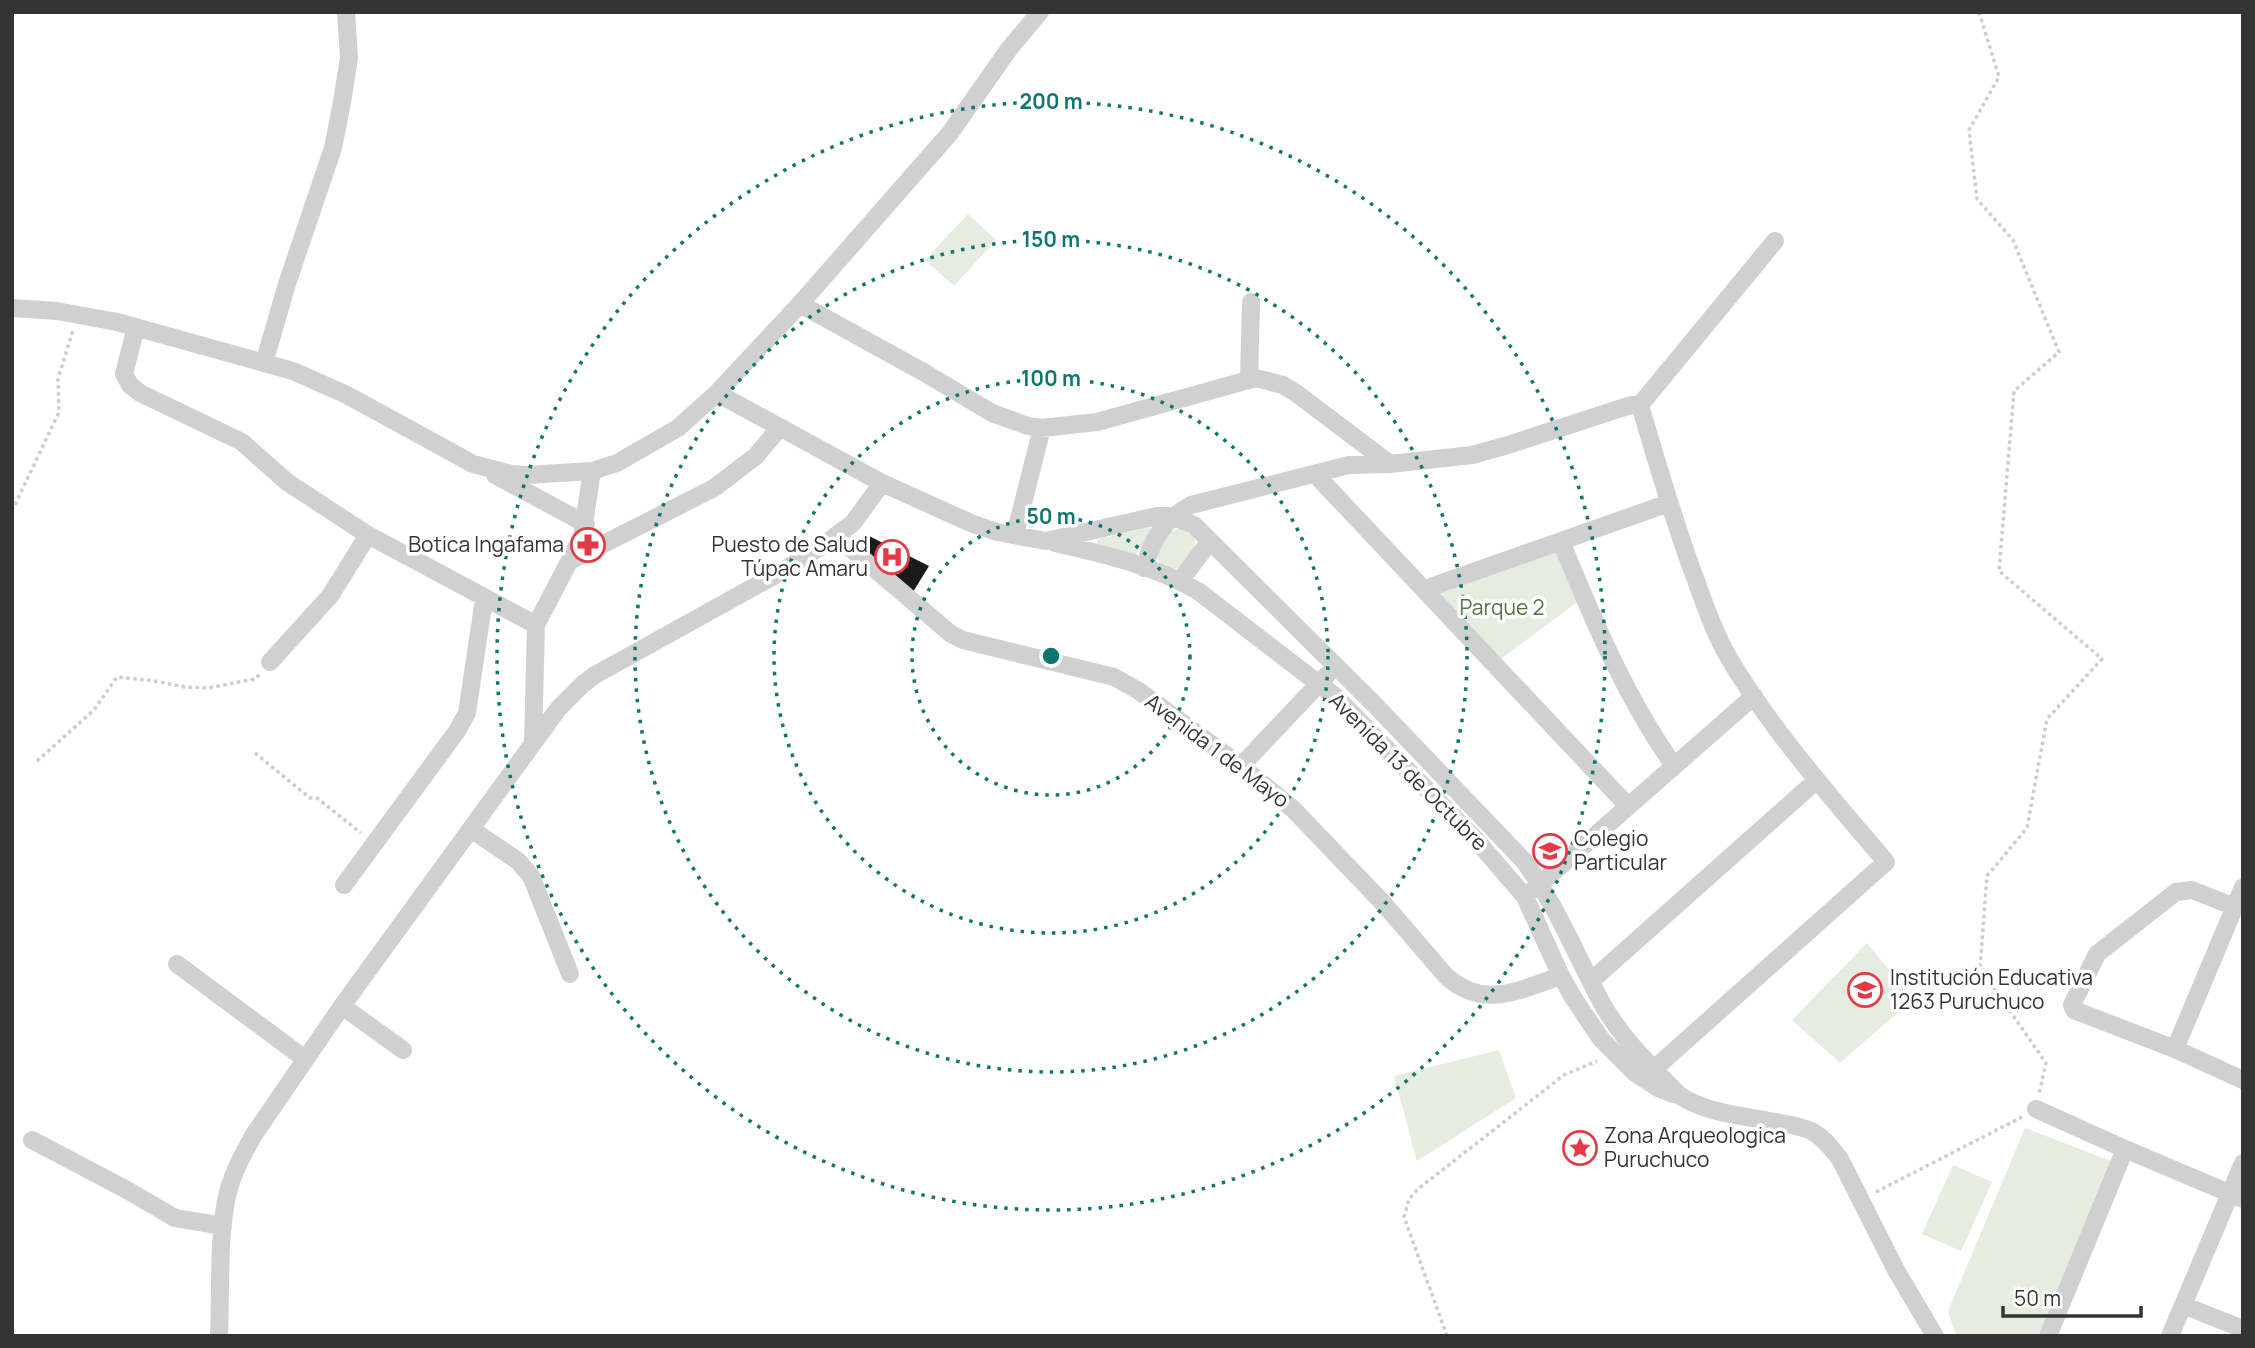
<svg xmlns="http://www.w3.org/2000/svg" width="2255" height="1348" font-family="Manrope,sans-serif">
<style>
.green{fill:#e6ecdf}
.building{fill:#1a1a1a}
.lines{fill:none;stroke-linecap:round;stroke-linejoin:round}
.path{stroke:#cdcdcd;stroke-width:3.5;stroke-dasharray:3.5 3.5;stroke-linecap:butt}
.street{stroke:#d0d0d0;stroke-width:18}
.ring{fill:none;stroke:#0f766e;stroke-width:3.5;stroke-dasharray:3.5 7}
.labels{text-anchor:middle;stroke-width:7;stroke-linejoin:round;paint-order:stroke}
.poi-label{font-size:21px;fill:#333;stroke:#fff;text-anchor:start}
.park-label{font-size:21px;fill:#56703f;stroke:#fff}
.street-label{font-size:21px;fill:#333;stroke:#fff}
.centre{fill:#0f766e;stroke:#fff;stroke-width:3.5}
.ring-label{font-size:21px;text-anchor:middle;font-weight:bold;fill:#0f766e;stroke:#fff;stroke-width:7;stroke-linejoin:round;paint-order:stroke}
</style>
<rect width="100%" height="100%" fill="#fff"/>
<path class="green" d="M 968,214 L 996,240 L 954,286 L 925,260 Z
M 1150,527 L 1152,531 L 1137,554 L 1134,557 L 1097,543 L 1098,539 Z
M 1181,527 L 1194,537 L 1196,547 C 1184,563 1183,574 1161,567 L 1156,555 L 1168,533 Z
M 1557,546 L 1580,600 L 1497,662 L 1431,591 Z
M 1867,943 L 1913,999 L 1840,1063 L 1792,1020 Z
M 1499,1050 L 1516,1098 L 1417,1161 L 1394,1076 Z
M 2025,1128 L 2116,1163 L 2038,1336 L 1956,1336 L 1948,1311 Z
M 1953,1165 L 1992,1182 L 1961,1251 L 1922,1234 Z"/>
<path class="building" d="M 869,536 L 929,566 L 913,592 L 862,549 Z"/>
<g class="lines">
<path class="path" d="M 1979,12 L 1999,77 L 1969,130 L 1977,199 L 2013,240 L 2059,352 L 2014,391 L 1999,571 L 2102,659 L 2047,719 L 2027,828 L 1987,876 L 1980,968 L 2046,1063 L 2039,1094
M 12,511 L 59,412 L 58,379 L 73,330
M 255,753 L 310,798 L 317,798 L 361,833
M 37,761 L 94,710 L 117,677 L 155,681 L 185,687 L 208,688 L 255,679 L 260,674
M 1876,1192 L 2022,1117
M 1447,1336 L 1404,1217 L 1409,1199 L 1418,1189 L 1564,1075 L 1597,1061"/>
<path class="street" d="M 800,304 L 925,373 L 992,413 L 1028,426 L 1042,428 L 1097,422 L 1256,378 L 1283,385 L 1296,393 L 1390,464
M 12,308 L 57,311 L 117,322 L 293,371 L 347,395 L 473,464 L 512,474 L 527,475 L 592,471 L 617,463 L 678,428 L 717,393 L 800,304 L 950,133 L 1009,49 L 1040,12
M 136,327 L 124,374 L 130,385 L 140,393 L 242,442 L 287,482 L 368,535 L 536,625
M 264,363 L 287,284 L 333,148 L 342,102 L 349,58 L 346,12
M 1249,379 L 1251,302
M 717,393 L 882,483 L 973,524 L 997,532 L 1046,541 L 1157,516 L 1172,516 L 1194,525 L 1376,706 L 1523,860 C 1557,905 1576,956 1603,1005 C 1622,1039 1652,1067 1679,1095 C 1705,1113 1744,1116 1775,1122 C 1787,1124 1802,1126 1813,1132 C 1824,1138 1832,1149 1840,1159 L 1897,1272 L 1935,1336
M 1640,405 C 1656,460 1672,514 1691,567 C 1703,599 1713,631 1730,660 C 1774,733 1831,797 1886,862 L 1654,1069
M 1640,405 L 1775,241
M 1315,474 L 1628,806
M 495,475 L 586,524
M 1015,535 L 1042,428
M 836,536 L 951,634 L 963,640 L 1114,677 L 1139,691 L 1241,766 L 1293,809 L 1384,904 L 1446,976 C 1484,1010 1519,990 1561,976
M 1561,541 C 1593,620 1625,696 1674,766
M 1055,543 C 1104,554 1155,566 1198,591 L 1336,697 L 1477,841 L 1525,897 L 1561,976 L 1574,999 L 1601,1039 L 1635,1073 L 1658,1088 L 1673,1094
M 572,560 L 714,488 L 756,456 L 780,427
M 1144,568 C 1153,537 1163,521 1191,505 L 1349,465 L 1390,464 L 1472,455 L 1508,445 L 1631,405 L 1640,405
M 1180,581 L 1210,541
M 1425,589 L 1669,503
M 270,662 L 330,596 L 368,535
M 533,743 L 536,625 L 582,537 L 592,471
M 1241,766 L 1327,675
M 471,829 L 518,861 L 531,876 L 570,974
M 344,885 L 457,731 L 467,713 L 484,599
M 1533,890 L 1754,696
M 2235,907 L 2192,890 L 2176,892 L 2097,954 L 2072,1005 L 2074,1010 L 2175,1049 L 2243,1080
M 177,964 L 305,1059
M 1591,981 L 1817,780
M 342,1006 L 403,1050
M 2175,1049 L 2243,887
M 2036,1109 L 2125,1149 L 2243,1199
M 32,1140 L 127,1190 L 175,1218 L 223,1226
M 2183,1305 L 2243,1329
M 219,1336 C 221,1291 218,1244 226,1201 C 230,1178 242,1156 253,1136 L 342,1006 L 558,709 L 583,684 L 595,675 L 779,573 L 822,546 L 853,523 L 882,483
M 2048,1336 L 2125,1149
M 2170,1336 L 2243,1163"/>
</g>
<g class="ring">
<circle cx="1051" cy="656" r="139"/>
<circle cx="1051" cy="656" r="277"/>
<circle cx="1051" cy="656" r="416"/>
<circle cx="1051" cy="656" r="554"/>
</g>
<defs>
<g id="pharmacy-ring" transform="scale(1.75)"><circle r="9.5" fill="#fff" stroke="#e63946" stroke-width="1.5"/><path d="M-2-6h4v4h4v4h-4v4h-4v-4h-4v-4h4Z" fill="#e63946"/></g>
<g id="hospital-ring" transform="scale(1.75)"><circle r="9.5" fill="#fff" stroke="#e63946" stroke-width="1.5"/><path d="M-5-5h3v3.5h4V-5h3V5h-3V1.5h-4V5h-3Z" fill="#e63946"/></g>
<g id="school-ring" transform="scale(1.75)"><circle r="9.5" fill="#fff" stroke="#e63946" stroke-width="1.5"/><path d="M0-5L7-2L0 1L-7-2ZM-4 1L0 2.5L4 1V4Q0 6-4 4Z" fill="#e63946"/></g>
<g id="sight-ring" transform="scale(1.75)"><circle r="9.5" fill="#fff" stroke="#e63946" stroke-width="1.5"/><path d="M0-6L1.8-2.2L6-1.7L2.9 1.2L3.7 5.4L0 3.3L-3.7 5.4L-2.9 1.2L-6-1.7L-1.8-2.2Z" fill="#e63946"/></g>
</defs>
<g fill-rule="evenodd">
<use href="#pharmacy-ring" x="588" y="545"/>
<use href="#hospital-ring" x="892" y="557"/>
<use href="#school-ring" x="1550" y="851"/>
<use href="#school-ring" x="1865" y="990"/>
<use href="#sight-ring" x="1580" y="1148"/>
</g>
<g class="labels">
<g class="poi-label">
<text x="564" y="552" text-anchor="end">Botica Ingafama</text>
<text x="868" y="552" text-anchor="end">Puesto de Salud<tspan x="868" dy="24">Túpac Amaru</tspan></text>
<text x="1574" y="846">Colegio<tspan x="1574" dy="24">Particular</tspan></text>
<text x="1890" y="985">Institución Educativa<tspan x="1890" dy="24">1263 Puruchuco</tspan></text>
<text x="1604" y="1143">Zona Arqueologica<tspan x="1604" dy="24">Puruchuco</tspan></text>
</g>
<g class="park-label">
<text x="1502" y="615">Parque 2</text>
</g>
<g class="street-label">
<text transform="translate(1217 751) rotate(37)" y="7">Avenida 1 de Mayo</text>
<text transform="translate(1408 772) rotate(45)" y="7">Avenida 13 de Octubre</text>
</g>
</g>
<circle cx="1051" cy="656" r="10" class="centre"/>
<g class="ring-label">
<text x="1051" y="109">200 m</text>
<text x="1051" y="247">150 m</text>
<text x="1051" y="386">100 m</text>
<text x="1051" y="524">50 m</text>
</g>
<rect width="2255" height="1348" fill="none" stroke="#333333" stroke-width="28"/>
<path d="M2003 1306v10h138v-10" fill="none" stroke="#333333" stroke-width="3.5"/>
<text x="2014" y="1306" font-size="21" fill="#333333" stroke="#ffffff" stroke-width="5" paint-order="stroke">50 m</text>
</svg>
